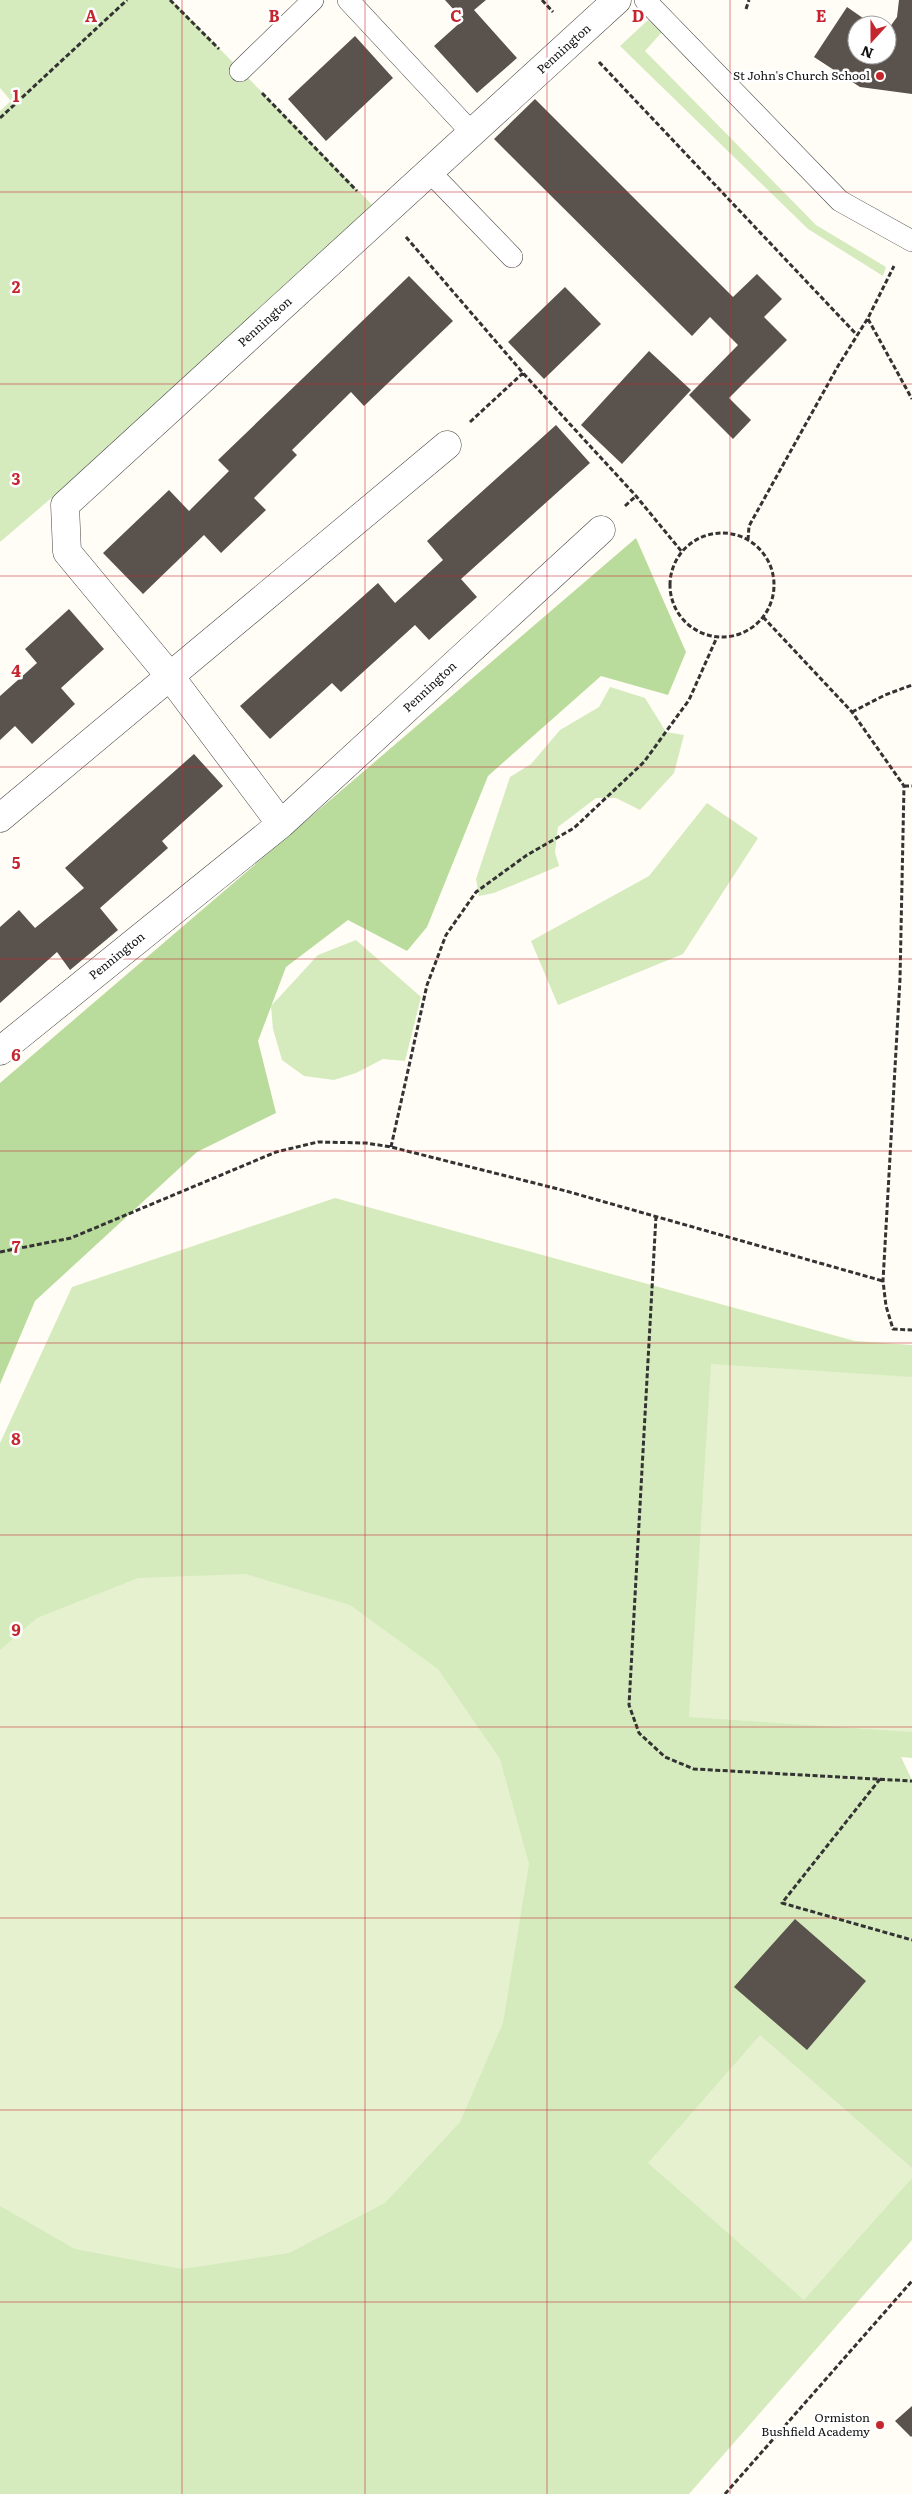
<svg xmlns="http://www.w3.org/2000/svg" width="912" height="2494" font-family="Literata,serif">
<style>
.green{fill:#d5ebbd}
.forest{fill:#b9dc9c}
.pitch{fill:#e6f2cf}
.building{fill:#5a524d}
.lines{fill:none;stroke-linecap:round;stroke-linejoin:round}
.service-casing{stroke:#444;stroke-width:22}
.minor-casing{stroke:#444;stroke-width:29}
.path{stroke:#333;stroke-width:3;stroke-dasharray:5 2.5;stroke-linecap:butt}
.service{stroke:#fff;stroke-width:21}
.minor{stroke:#fff;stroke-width:28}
.grid{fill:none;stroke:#c4262e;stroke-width:1;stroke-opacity:0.55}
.poi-dot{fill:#c4262e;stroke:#fff;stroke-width:2}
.labels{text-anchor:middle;stroke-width:5;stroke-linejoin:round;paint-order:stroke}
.street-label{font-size:12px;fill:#111;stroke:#fff}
.poi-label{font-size:12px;fill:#111;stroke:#fff;text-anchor:end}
.grid-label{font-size:16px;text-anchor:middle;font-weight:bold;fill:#c4262e;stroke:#fff;stroke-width:5;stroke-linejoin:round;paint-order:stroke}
</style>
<rect width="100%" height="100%" fill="#fffdf5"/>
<path class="green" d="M 0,0 L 172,0 L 382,215 L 0,542 L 0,111 L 11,101 L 0,88 Z
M 648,20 L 662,32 L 645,51 L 816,225 L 886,267 L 883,276 L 808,229 L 620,46 Z
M 610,687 L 645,698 L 666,732 L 684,735 L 674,773 L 640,810 L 616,798 L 596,798 L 558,827 L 555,852 L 559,866 L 494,893 L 479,896 L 476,879 L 510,777 L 531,764 L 560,730 L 599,707 Z
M 707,803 L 758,838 L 683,954 L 558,1005 L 531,941 L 649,876 Z
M 356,940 L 421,997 L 405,1061 L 383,1059 L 356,1073 L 334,1080 L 304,1076 L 282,1060 L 273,1029 L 271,1006 L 318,955 Z
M 335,1198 L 855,1341 L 912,1345 L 912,1758 L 901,1757 L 912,1780 L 912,2240 L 689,2494 L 0,2494 L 0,1443 L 72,1287 Z"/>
<path class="forest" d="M 636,538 L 686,652 L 668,695 L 601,676 L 488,776 L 427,927 L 407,951 L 348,920 L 286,967 L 258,1041 L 276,1113 L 197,1152 L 35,1301 L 0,1384 L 0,1083 Z"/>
<path class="pitch" d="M 711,1364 L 912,1377 L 912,1732 L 689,1717 Z
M 246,1574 L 350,1605 L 438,1669 L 500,1759 L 529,1864 L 503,2023 L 460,2122 L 385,2203 L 289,2253 L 182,2269 L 75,2249 L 0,2206 L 0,1650 L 37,1618 L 138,1578 Z
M 760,2035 L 912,2168 L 912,2178 L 804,2300 L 648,2163 Z"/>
<path class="building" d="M 445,0 L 486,0 L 474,10 L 517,58 L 477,93 L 434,46 L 463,20 Z
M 899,0 L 912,0 L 912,94 L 860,87 L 814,57 L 847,7 L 873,25 L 857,25 L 857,55 L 887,55 L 887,31 L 897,17 Z
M 355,36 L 393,78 L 326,141 L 288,99 Z
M 535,99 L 733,297 L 757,274 L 782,299 L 764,317 L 787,340 L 729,398 L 751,420 L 733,439 L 689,395 L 738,345 L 710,317 L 692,336 L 494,139 Z
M 409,276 L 453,321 L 364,406 L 351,392 L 292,450 L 297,455 L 254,498 L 266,510 L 221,553 L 204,535 L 143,594 L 103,553 L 169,490 L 189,511 L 229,471 L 218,460 Z
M 565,287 L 601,324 L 544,379 L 508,342 Z
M 649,351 L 691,390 L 622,464 L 581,425 Z
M 556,425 L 590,463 L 461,579 L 477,597 L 429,640 L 415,625 L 341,692 L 332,683 L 270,739 L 240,706 L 378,583 L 395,603 L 443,560 L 427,541 Z
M 69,609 L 104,649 L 61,688 L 75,704 L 32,744 L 15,726 L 0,740 L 0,696 L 37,663 L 25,649 Z
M 194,754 L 223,786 L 162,841 L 168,848 L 100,908 L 118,930 L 70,970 L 57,952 L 0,1003 L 0,927 L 19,910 L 35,928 L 84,888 L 65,868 Z
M 795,1919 L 866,1981 L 807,2050 L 734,1987 Z
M 912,2406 L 912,2436 L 911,2437 L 895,2421 Z"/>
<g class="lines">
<g class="service-casing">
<path id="service" d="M 348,0 L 472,133
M 645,0 L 840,201 L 912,241
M 240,71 L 313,0
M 429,171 L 512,257"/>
</g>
<g class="minor-casing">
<path id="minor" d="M 0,818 L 447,445
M 281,824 L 169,675 L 67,552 L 65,505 L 617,0
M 0,1051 L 281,824 L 601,530"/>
</g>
<path class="path" d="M 170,0 L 219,49
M 542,0 L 553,12
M 746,9 L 749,0
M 599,62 L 857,335
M 262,93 L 357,191
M 0,118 L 127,0
M 406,237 L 523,373 L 636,496 L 682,552
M 868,319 L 912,399
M 470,422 L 523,373
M 625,506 L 636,496
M670 585a52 52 0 1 1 104 0a52 52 0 1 1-104 0Z
M 748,540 L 749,526 L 838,366 L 868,318 L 894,266
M 763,617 L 852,712 L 904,786 L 900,979 L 883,1281 L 886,1306 L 893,1329 L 912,1330
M 852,712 L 885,695 L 912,685
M 904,786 L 912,786
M 391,1147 L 427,985 L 446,935 L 476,892 L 527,855 L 574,828 L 644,762 L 689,700 L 717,637
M 656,1216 L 629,1705 L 639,1733 L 665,1757 L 694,1769 L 912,1781
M 0,1252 L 71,1238 L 276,1152 L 318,1142 L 366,1143 L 391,1147 L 566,1191 L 883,1281
M 880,1779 L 782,1903 L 912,1940
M 725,2494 L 912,2281"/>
<use href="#service" class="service"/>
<use href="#minor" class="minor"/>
</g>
<path class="grid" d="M 182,0 L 182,2494M 365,0 L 365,2494M 547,0 L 547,2494M 730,0 L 730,2494M 0,192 L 912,192M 0,384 L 912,384M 0,576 L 912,576M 0,767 L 912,767M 0,959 L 912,959M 0,1151 L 912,1151M 0,1343 L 912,1343M 0,1535 L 912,1535M 0,1727 L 912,1727M 0,1918 L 912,1918M 0,2110 L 912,2110M 0,2302 L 912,2302"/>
<g class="poi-dot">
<circle cx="880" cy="76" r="5"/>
<circle cx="880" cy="2425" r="5"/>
</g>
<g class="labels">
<g class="street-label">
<text transform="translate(564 49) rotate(-42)" y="4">Pennington</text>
<text transform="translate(265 322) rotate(-42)" y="4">Pennington</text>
<text transform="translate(430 687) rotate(-43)" y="4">Pennington</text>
<text transform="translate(117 956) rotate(-39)" y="4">Pennington</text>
</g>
<g class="poi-label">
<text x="870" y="80">St John's Church School</text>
<text x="870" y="2422">Ormiston<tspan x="870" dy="14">Bushfield Academy</tspan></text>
</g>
</g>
<g class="grid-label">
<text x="91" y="22">A</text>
<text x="274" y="22">B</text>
<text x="456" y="22">C</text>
<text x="638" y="22">D</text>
<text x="821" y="22">E</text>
<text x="16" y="102">1</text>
<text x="16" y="293">2</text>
<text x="16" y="485">3</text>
<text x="16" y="677">4</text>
<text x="16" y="869">5</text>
<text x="16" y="1061">6</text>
<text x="16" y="1253">7</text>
<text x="16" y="1445">8</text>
<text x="16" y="1636">9</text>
</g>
<g transform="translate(872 40) rotate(201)"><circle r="24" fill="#ffffff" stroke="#a0a0a0"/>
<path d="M0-4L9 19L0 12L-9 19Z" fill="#c4262e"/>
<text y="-8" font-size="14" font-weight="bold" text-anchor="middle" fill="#111111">N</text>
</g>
</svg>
